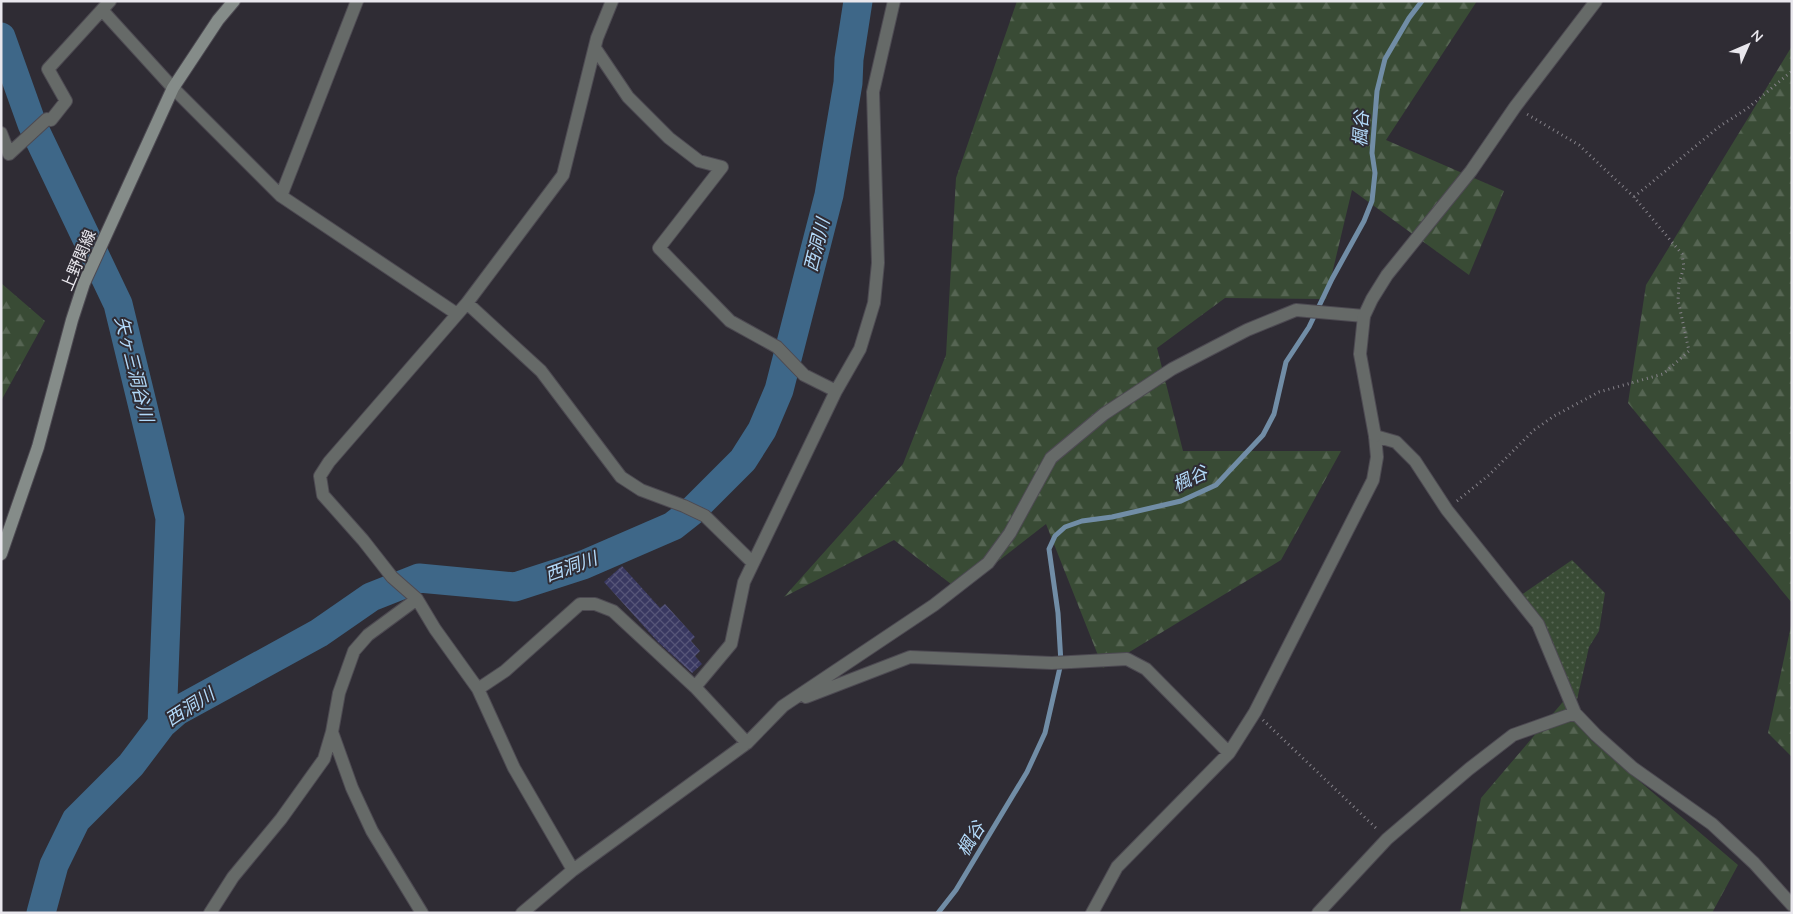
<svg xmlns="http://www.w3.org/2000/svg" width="1793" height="914" font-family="Quicksand,'Noto Sans JP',sans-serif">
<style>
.forest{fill:url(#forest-firs)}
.park{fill:url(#park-dots)}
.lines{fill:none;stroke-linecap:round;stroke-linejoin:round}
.stream{stroke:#718da6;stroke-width:5}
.river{stroke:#3e6788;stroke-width:29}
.building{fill:url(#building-cross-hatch)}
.minor-casing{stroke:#4d4a52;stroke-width:14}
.tertiary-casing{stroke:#4d4a52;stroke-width:14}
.secondary-casing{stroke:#4d4a52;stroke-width:14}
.path{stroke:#858289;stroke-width:3;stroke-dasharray:1 4;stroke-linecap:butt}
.minor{stroke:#666a68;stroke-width:12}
.tertiary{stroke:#666a68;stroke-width:12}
.secondary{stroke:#858c89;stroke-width:12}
.labels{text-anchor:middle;stroke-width:4;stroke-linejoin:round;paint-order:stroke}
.street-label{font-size:16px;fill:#e9e7ed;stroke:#2f2c34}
.water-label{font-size:18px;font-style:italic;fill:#b3dafa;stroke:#2f2c34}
</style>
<defs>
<pattern id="forest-firs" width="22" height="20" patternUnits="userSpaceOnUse" patternTransform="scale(1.25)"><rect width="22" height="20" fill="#394b35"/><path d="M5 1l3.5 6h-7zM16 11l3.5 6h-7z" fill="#566553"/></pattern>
<pattern id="park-dots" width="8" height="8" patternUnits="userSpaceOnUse" patternTransform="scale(1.25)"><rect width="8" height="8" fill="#394b35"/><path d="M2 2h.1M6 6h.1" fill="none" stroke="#566553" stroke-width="1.8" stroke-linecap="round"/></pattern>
<pattern id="building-cross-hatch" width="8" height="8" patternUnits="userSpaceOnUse" patternTransform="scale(1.25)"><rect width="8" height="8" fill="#393861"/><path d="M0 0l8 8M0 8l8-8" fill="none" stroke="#565578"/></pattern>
</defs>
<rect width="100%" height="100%" fill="#2f2c34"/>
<path class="forest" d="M 1017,1 L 1477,1 L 1386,140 L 1504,191 L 1469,275 L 1352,190 L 1326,299 L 1225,298 L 1157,348 L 1183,451 L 1341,451 L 1281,560 L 1103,668 L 1046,524 L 960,591 L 894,540 L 784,597 L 903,464 L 946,355 L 956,178 Z
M 1792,46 L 1792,603 L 1628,403 L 1646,285 Z
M 1,283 L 45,321 L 1,401 Z
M 1792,621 L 1792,757 L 1768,733 Z
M 1567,697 L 1591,740 L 1738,865 L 1712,913 L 1460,913 L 1481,798 Z"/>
<path class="park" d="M 1572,560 L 1605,593 L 1599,631 L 1589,647 L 1576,704 L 1535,627 L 1514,600 Z"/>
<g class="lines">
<path class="stream" d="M 938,913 L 956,890 L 1027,772 L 1045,733 L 1061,663 L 1058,613 L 1049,549 L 1055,536 L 1065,527 L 1082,521 L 1112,517 L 1181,501 L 1216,485 L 1263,435 L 1274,414 L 1286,362 L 1309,327 L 1332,279 L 1364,221 L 1372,201 L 1375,173 L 1372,153 L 1377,91 L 1385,59 L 1409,18 L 1422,1"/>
<path class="river" d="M 1,37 L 32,124 L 118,304 L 170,518 L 162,724
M 41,913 L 54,865 L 76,820 L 131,765 L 162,724 L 177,711 L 319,633 L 371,597 L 419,578 L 515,587 L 583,565 L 673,526 L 692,511 L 743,460 L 762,430 L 779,390 L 829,195 L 848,83 L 849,59 L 858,1"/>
</g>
<path class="building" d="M 622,566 L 660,608 L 665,604 L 695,637 L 691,641 L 700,651 L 695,656 L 702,664 L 692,673 L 658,642 L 604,582 Z"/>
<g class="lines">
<g class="minor-casing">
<path id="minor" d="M 102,10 L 173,88 L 281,196 L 457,314
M 595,48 L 628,97 L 669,138 L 699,161 L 722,167 L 659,248 L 730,321 L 777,347 L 804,375 L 836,391
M 1,133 L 9,154 L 47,119 L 51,120 L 66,101 L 48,69 L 110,1
M 281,196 L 357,1
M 467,303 L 541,371 L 621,477 L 641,490 L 684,506 L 705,516 L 753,563
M 695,687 L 731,644 L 744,582 L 836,391 L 860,349 L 874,303 L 878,263 L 873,92 L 894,1
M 478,689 L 505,671 L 580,604 L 595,604 L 613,611 L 695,687 L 747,743
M 806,697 L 910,657 L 1052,663 L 1127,659 L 1146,669 L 1229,753
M 332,732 L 352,788 L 372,831 L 422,913
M 573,870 L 514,768 L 478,689 L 435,629 L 417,599 L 392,577 L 363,540 L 323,495 L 320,476 L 329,462 L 467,303 L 563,175 L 597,38 L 612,1
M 210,913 L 233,877 L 281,819 L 324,759 L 332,732 L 339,693 L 354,651 L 368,635 L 417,599
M 522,913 L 573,870 L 747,743 L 783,706 L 934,605 L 988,563 L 1010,533 L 1051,458 L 1104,414 L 1172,369 L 1247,330 L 1296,310 L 1364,316
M 1092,913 L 1117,867 L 1229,753 L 1255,712 L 1373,480 L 1377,457 L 1375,436 L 1396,442 L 1415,461 L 1447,510 L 1538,624 L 1575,713 L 1596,735 L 1633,768 L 1712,824 L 1754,863 L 1792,905
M 1318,913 L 1387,839 L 1469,769 L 1513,735 L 1575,713"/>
</g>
<g class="tertiary-casing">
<path id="tertiary" d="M 1375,436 L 1360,354 L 1364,316 L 1372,299 L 1387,275 L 1471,171 L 1515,107 L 1596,1"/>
</g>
<g class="secondary-casing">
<path id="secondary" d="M 1,554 L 38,447 L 72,320 L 84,283 L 173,88 L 218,20 L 234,1"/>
</g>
<path class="path" d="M 1634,197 L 1720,126 L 1748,108 L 1792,71
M 1457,501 L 1489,475 L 1534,430 L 1554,416 L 1599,392 L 1663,374 L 1689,351 L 1678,300 L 1679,283 L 1684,267 L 1682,254 L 1634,197 L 1579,145 L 1525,113
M 1263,720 L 1378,830"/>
<use href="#minor" class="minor"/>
<use href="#tertiary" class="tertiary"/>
<use href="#secondary" class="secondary"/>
</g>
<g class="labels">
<g class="street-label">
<text transform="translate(78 260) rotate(-67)" y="6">上野関線</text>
</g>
<g class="water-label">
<text transform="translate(1361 129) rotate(-87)" y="6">楓谷</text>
<text transform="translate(817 245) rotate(-76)" y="6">西洞川</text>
<text transform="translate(134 369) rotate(76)" y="6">矢ヶ三洞谷川</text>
<text transform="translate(1190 479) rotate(-25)" y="6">楓谷</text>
<text transform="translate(571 567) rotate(-20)" y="6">西洞川</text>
<text transform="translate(190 707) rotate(-33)" y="6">西洞川</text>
<text transform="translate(971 839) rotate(-59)" y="6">楓谷</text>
</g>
</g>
<rect width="1793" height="914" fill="none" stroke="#e9e7ed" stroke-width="5"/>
<g transform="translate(1748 45) rotate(45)" stroke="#2f2c34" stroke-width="4" paint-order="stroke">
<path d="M0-4L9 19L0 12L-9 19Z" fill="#e9e7ed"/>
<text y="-8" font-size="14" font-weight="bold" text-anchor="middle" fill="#e9e7ed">N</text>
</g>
</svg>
